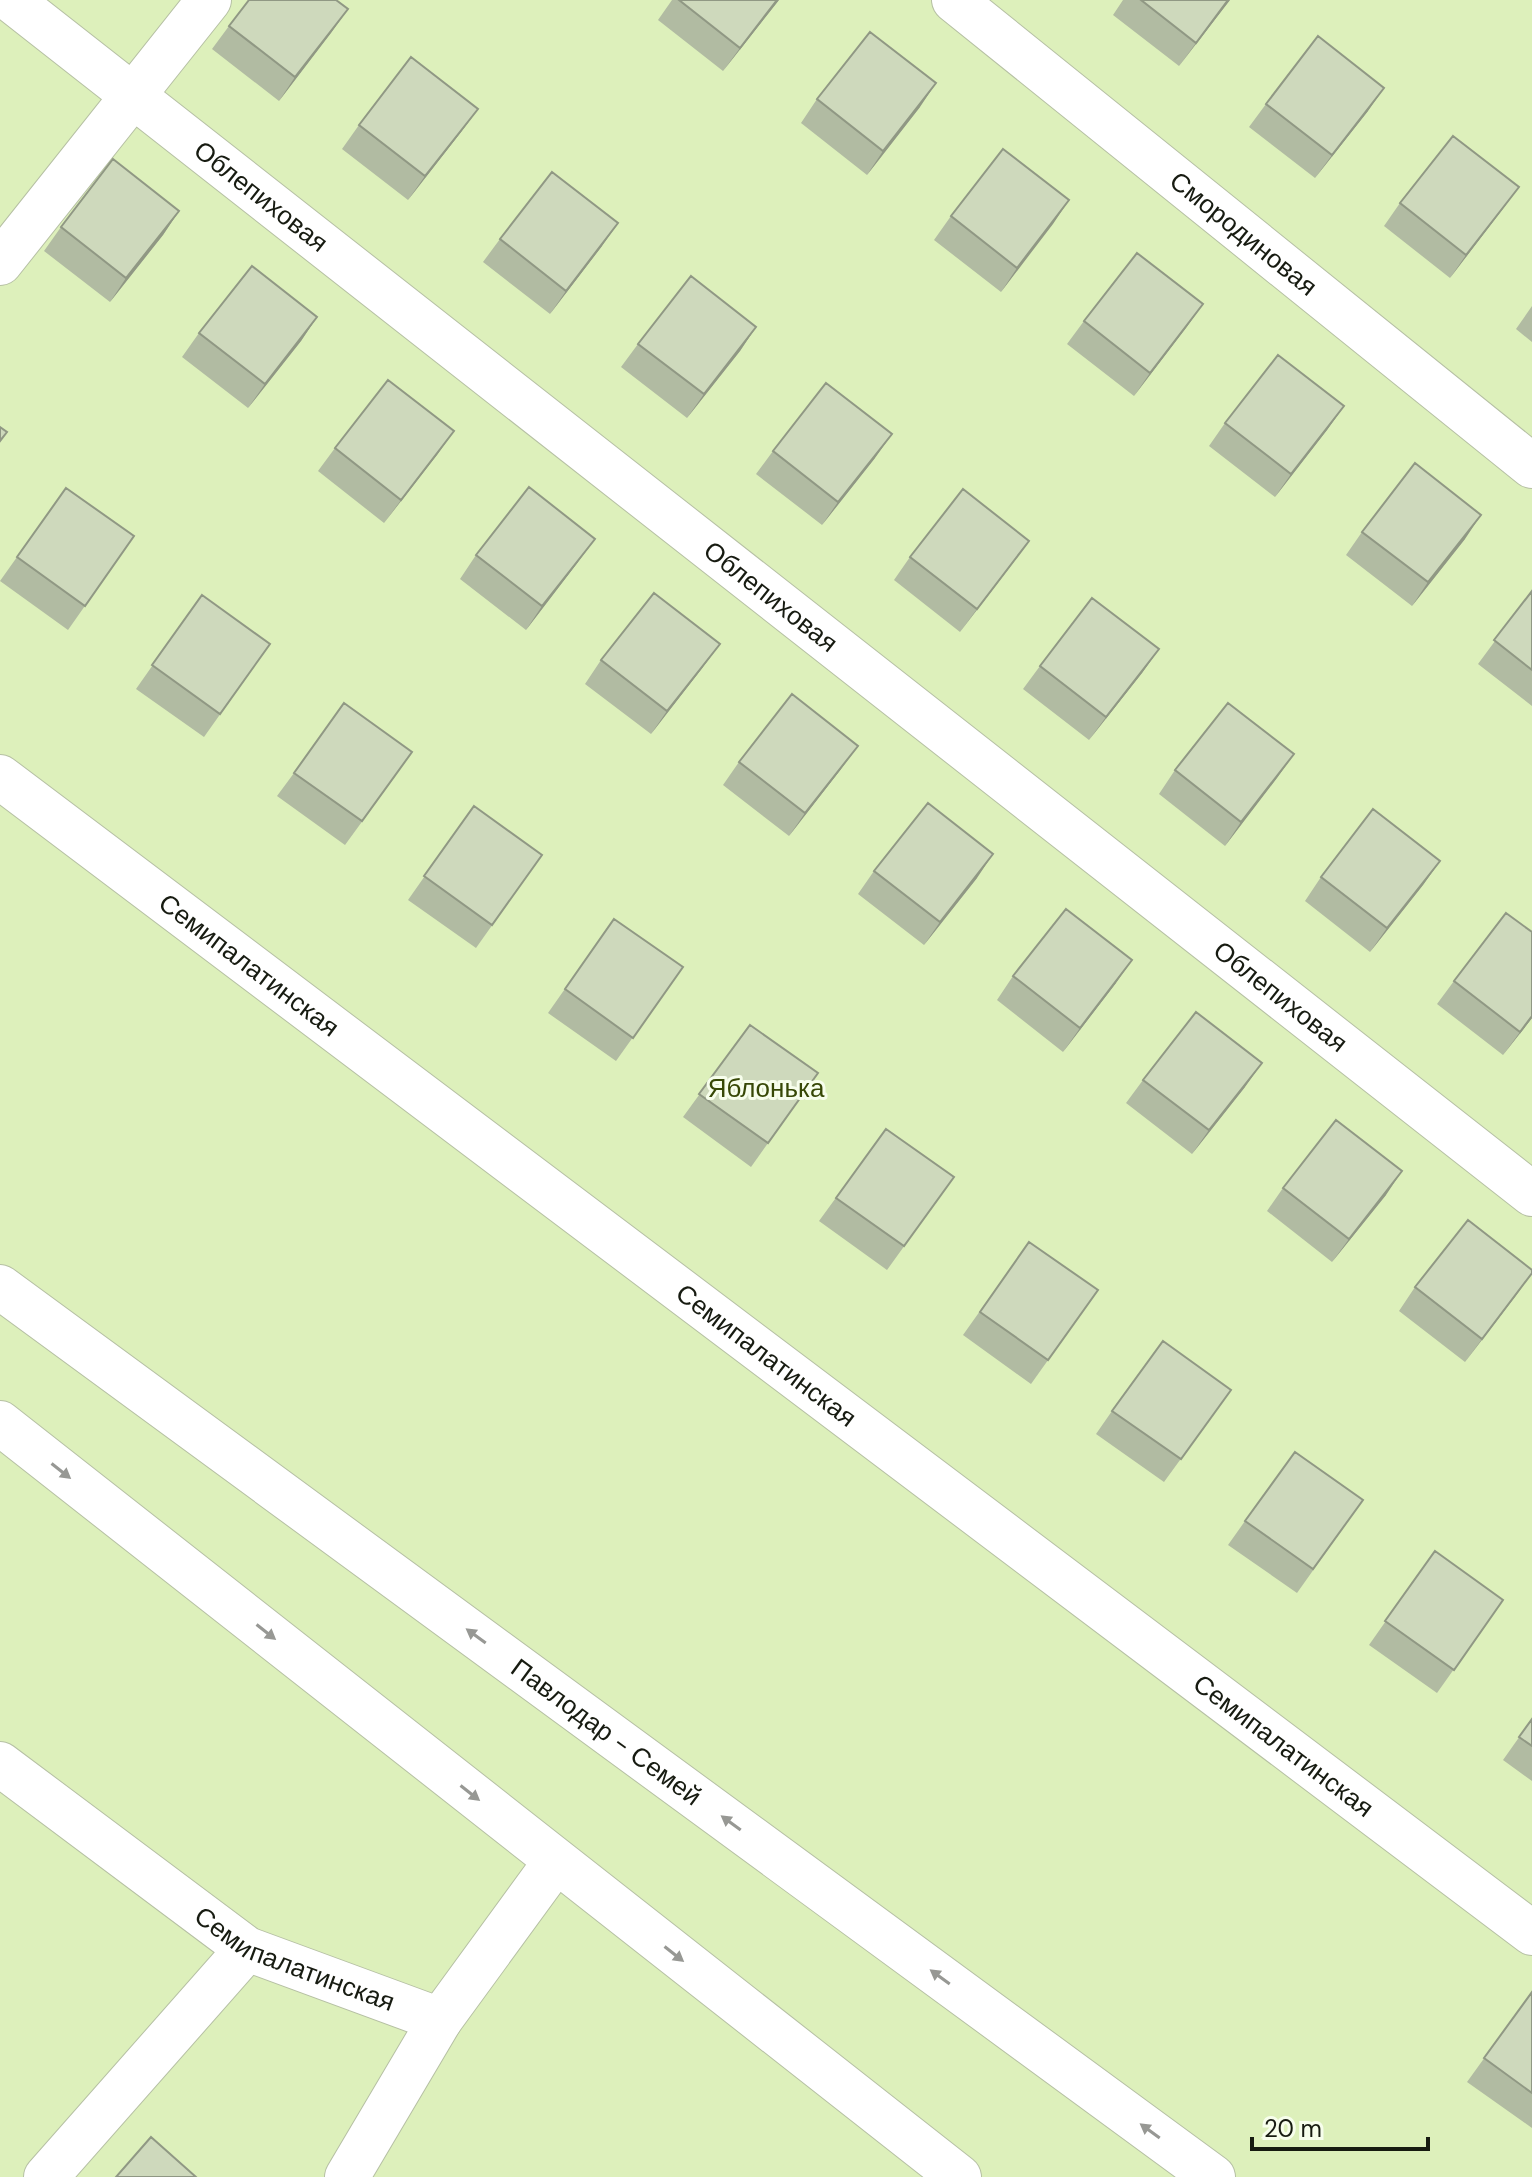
<svg xmlns="http://www.w3.org/2000/svg" width="1532" height="2177" font-family="'DM Sans',sans-serif">
<style>
.green{fill:#ddf0bb}
.lines{fill:none;stroke-linecap:round;stroke-linejoin:round}
.minor-casing{stroke:#b6c0a4;stroke-width:46}
.highway-casing{stroke:#b6c0a4;stroke-width:46}
.minor{stroke:#fff;stroke-width:44}
.highway{stroke:#fff;stroke-width:44}
.wall{fill:#b1bba2}
.shaded-wall{fill:#909884}
.building{fill:#ced9bc;stroke:#909884;stroke-width:2}
.oneway{fill:#979894}
.labels{text-anchor:middle;stroke-width:6;stroke-linejoin:round;paint-order:stroke}
.street-label{font-size:26px;fill:#171b11;stroke:#f7feec}
.park-label{font-size:26px;fill:#374806;stroke:#f7feec}
</style>
<rect width="100%" height="100%" fill="#f7feec"/>
<path class="green" d="M 0,0 L 1532,0 L 1532,2177 L 0,2177 Z"/>
<g class="lines">
<g class="minor-casing">
<g id="minor">
<path id="s1" d="M 11,0 L 1532,1194"/>
<path id="s2" d="M 954,0 L 1532,466"/>
<path d="M 0,263 L 209,0"/>
<path id="s3" d="M 0,777 L 1532,1933"/>
<path id="s4" d="M 0,1764 L 247,1949 L 440,2020 L 556,1861"/>
<path d="M 46,2177 L 247,1949"/>
<path d="M 347,2177 L 440,2020"/>
</g>
</g>
<g class="highway-casing">
<g id="highway">
<path id="s5" d="M 0,1287 L 1213,2177"/>
<path d="M 0,1423 L 959,2177"/>
</g>
</g>
<use href="#minor" class="minor"/>
<use href="#highway" class="highway"/>
</g>
<path class="wall" d="M 672,0 L 779,0 L 723,71 L 658,20 Z
M 1123,0 L 1230,0 L 1179,66 L 1113,15 Z
M 348,9 L 279,101 L 212,49 L 229,26 Z
M 817,99 L 920,107 L 867,175 L 801,123 Z
M 1266,104 L 1368,111 L 1315,178 L 1249,127 Z
M 478,109 L 461,132 L 408,200 L 342,149 L 359,125 Z
M 1519,187 L 1450,278 L 1384,226 L 1400,203 Z
M 1069,200 L 1001,292 L 934,240 L 951,216 Z
M 179,211 L 163,235 L 110,302 L 44,251 L 61,227 Z
M 500,239 L 602,246 L 550,314 L 483,262 Z
M 1203,304 L 1134,396 L 1067,344 L 1084,321 Z
M 1532,306 L 1532,342 L 1516,329 Z
M 317,317 L 301,341 L 248,408 L 182,357 L 199,333 Z
M 756,327 L 740,351 L 687,418 L 621,367 L 638,344 Z
M 1344,406 L 1327,430 L 1275,497 L 1209,446 L 1225,423 Z
M 454,431 L 384,523 L 318,471 L 335,448 Z
M 773,451 L 875,458 L 822,525 L 756,474 Z
M 66,488 L 134,536 L 68,630 L 0,581 Z
M 1362,532 L 1465,539 L 1412,606 L 1346,555 Z
M 476,555 L 578,562 L 526,630 L 460,579 Z
M 910,557 L 1012,564 L 960,632 L 894,580 Z
M 1532,591 L 1532,706 L 1478,664 Z
M 202,595 L 270,644 L 204,737 L 136,689 Z
M 1159,649 L 1142,673 L 1089,740 L 1023,689 L 1040,666 Z
M 601,660 L 703,667 L 651,734 L 585,684 Z
M 1294,754 L 1225,846 L 1159,794 L 1175,770 Z
M 739,762 L 841,769 L 789,836 L 723,785 Z
M 294,773 L 396,775 L 345,845 L 277,796 Z
M 474,806 L 542,855 L 476,948 L 408,900 Z
M 1440,861 L 1423,885 L 1370,952 L 1305,901 L 1321,877 Z
M 874,871 L 977,878 L 924,945 L 858,894 Z
M 614,919 L 683,967 L 616,1061 L 548,1013 Z
M 1013,976 L 1116,983 L 1063,1052 L 997,1000 Z
M 1454,981 L 1532,1018 L 1503,1055 L 1437,1004 Z
M 750,1025 L 818,1073 L 751,1167 L 683,1117 Z
M 1143,1080 L 1245,1087 L 1192,1154 L 1126,1103 Z
M 886,1129 L 954,1177 L 887,1270 L 819,1221 Z
M 1283,1188 L 1386,1195 L 1332,1262 L 1267,1211 Z
M 1029,1242 L 1098,1290 L 1031,1384 L 963,1335 Z
M 1415,1287 L 1517,1294 L 1465,1362 L 1399,1311 Z
M 1231,1390 L 1164,1482 L 1096,1434 L 1112,1411 Z
M 1363,1500 L 1297,1593 L 1228,1545 L 1245,1521 Z
M 1435,1551 L 1503,1600 L 1437,1693 L 1369,1645 Z
M 1532,1719 L 1532,1781 L 1503,1760 Z
M 1532,1992 L 1532,2128 L 1467,2082 Z"/>
<path class="shaded-wall" d="M 777,0 L 779,0 L 723,71 L 740,48 Z
M 1228,0 L 1230,0 L 1179,66 L 1196,43 Z
M 348,9 L 331,33 L 279,101 L 295,77 Z
M 936,83 L 920,107 L 867,175 L 883,151 Z
M 1384,88 L 1368,111 L 1315,178 L 1332,155 Z
M 478,109 L 461,132 L 408,200 L 425,176 Z
M 1519,187 L 1502,210 L 1450,278 L 1466,255 Z
M 1069,200 L 1053,224 L 1001,292 L 1017,268 Z
M 179,211 L 163,235 L 110,302 L 126,278 Z
M 618,223 L 602,246 L 550,314 L 566,291 Z
M 1203,304 L 1186,328 L 1134,396 L 1150,373 Z
M 317,317 L 301,341 L 248,408 L 265,384 Z
M 756,327 L 740,351 L 687,418 L 704,394 Z
M 1344,406 L 1327,430 L 1275,497 L 1291,474 Z
M 454,431 L 437,455 L 384,523 L 401,500 Z
M 892,434 L 875,458 L 822,525 L 838,502 Z
M 1481,515 L 1465,539 L 1412,606 L 1428,582 Z
M 595,539 L 578,562 L 526,630 L 542,606 Z
M 1029,541 L 1012,564 L 960,632 L 977,609 Z
M 720,644 L 703,667 L 651,734 L 667,711 Z
M 1159,649 L 1142,673 L 1089,740 L 1106,717 Z
M 858,746 L 841,769 L 789,836 L 805,813 Z
M 1294,754 L 1277,778 L 1225,846 L 1241,822 Z
M 993,854 L 977,878 L 924,945 L 940,922 Z
M 1440,861 L 1423,885 L 1370,952 L 1387,928 Z
M 1132,960 L 1116,983 L 1063,1052 L 1080,1028 Z
M 1532,1016 L 1532,1018 L 1503,1055 L 1520,1032 Z
M 1262,1063 L 1245,1087 L 1192,1154 L 1209,1130 Z
M 1402,1171 L 1386,1195 L 1332,1262 L 1349,1239 Z
M 1532,1273 L 1517,1294 L 1465,1362 L 1482,1339 Z"/>
<path class="building" d="M 249,0 L 336,0 L 348,9 L 295,77 L 229,26 Z
M 679,0 L 777,0 L 740,48 Z
M 1141,0 L 1228,0 L 1196,43 Z
M 870,32 L 936,83 L 883,151 L 817,99 Z
M 1318,36 L 1384,88 L 1332,155 L 1266,104 Z
M 411,57 L 478,109 L 425,176 L 359,125 Z
M 1453,136 L 1519,187 L 1466,255 L 1400,203 Z
M 1003,149 L 1069,200 L 1017,268 L 951,216 Z
M 113,159 L 179,211 L 126,278 L 61,227 Z
M 552,172 L 618,223 L 566,291 L 500,239 Z
M 1137,253 L 1203,304 L 1150,373 L 1084,321 Z
M 252,266 L 317,317 L 265,384 L 199,333 Z
M 691,276 L 756,327 L 704,394 L 638,344 Z
M 1278,355 L 1344,406 L 1291,474 L 1225,423 Z
M 388,380 L 454,431 L 401,500 L 335,448 Z
M 826,383 L 892,434 L 838,502 L 773,451 Z
M 0,427 L 7,432 L 0,441 Z
M 1415,463 L 1481,515 L 1428,582 L 1362,532 Z
M 529,487 L 595,539 L 542,606 L 476,555 Z
M 66,488 L 134,536 L 85,606 L 17,557 Z
M 963,489 L 1029,541 L 977,609 L 910,557 Z
M 1532,591 L 1532,670 L 1494,640 Z
M 654,593 L 720,644 L 667,711 L 601,660 Z
M 202,595 L 270,644 L 220,714 L 152,665 Z
M 1092,598 L 1159,649 L 1106,717 L 1040,666 Z
M 792,694 L 858,746 L 805,813 L 739,762 Z
M 344,703 L 412,752 L 362,821 L 294,773 Z
M 1228,703 L 1294,754 L 1241,822 L 1175,770 Z
M 928,803 L 993,854 L 940,922 L 874,871 Z
M 474,806 L 542,855 L 492,925 L 424,876 Z
M 1373,809 L 1440,861 L 1387,928 L 1321,877 Z
M 1066,909 L 1132,960 L 1080,1028 L 1013,976 Z
M 1506,913 L 1532,932 L 1532,1016 L 1520,1032 L 1454,981 Z
M 614,919 L 683,967 L 633,1038 L 565,989 Z
M 1196,1012 L 1262,1063 L 1209,1130 L 1143,1080 Z
M 750,1025 L 818,1073 L 768,1143 L 699,1094 Z
M 1336,1120 L 1402,1171 L 1349,1239 L 1283,1188 Z
M 886,1129 L 954,1177 L 904,1246 L 836,1198 Z
M 1468,1220 L 1532,1270 L 1532,1273 L 1482,1339 L 1415,1287 Z
M 1029,1242 L 1098,1290 L 1048,1360 L 980,1312 Z
M 1163,1341 L 1231,1390 L 1181,1459 L 1112,1411 Z
M 1295,1452 L 1363,1500 L 1313,1569 L 1245,1521 Z
M 1435,1551 L 1503,1600 L 1454,1670 L 1385,1621 Z
M 1532,1719 L 1532,1746 L 1519,1737 Z
M 1532,1992 L 1532,2093 L 1484,2058 Z
M 151,2137 L 196,2177 L 116,2177 Z"/>
<defs><path id="oneway-solid" d="M-6-.8H1V-3.2L6.5 0L1 3.2V.8H-6Z" transform="scale(2)"/></defs>
<g class="oneway">
<use href="#oneway-solid" transform="translate(61 1471) rotate(38)"/>
<use href="#oneway-solid" transform="translate(266 1632) rotate(38)"/>
<use href="#oneway-solid" transform="translate(476 1636) rotate(-144)"/>
<use href="#oneway-solid" transform="translate(470 1793) rotate(38)"/>
<use href="#oneway-solid" transform="translate(731 1823) rotate(-144)"/>
<use href="#oneway-solid" transform="translate(674 1954) rotate(38)"/>
<use href="#oneway-solid" transform="translate(940 1977) rotate(-144)"/>
<use href="#oneway-solid" transform="translate(1150 2131) rotate(-144)"/>
</g>
<g class="labels">
<g class="street-label">
<text dy="9" stroke="none"><textPath href="#s1" startOffset="318">Облепиховая</textPath></text>
<text dy="9" stroke="none"><textPath href="#s2" startOffset="372">Смородиновая</textPath></text>
<text dy="9" stroke="none"><textPath href="#s1" startOffset="966">Облепиховая</textPath></text>
<text dy="9" stroke="none"><textPath href="#s3" startOffset="312">Семипалатинская</textPath></text>
<text dy="9" stroke="none"><textPath href="#s1" startOffset="1614">Облепиховая</textPath></text>
<text dy="9" stroke="none"><textPath href="#s3" startOffset="960">Семипалатинская</textPath></text>
<text dy="9" stroke="none"><textPath href="#s5" startOffset="752">Павлодар - Семей</textPath></text>
<text dy="9" stroke="none"><textPath href="#s3" startOffset="1608">Семипалатинская</textPath></text>
<text dy="9" stroke="none"><textPath href="#s4" startOffset="356">Семипалатинская</textPath></text>
</g>
<g class="park-label">
<text x="766" y="1097">Яблонька</text>
</g>
</g>
<path d="M1252 2137v12h176v-12" fill="none" stroke="#171b11" stroke-width="4"/>
<text x="1264" y="2137" font-size="24" fill="#171b11" stroke="#f7feec" stroke-width="6" paint-order="stroke">20 m</text>
</svg>
